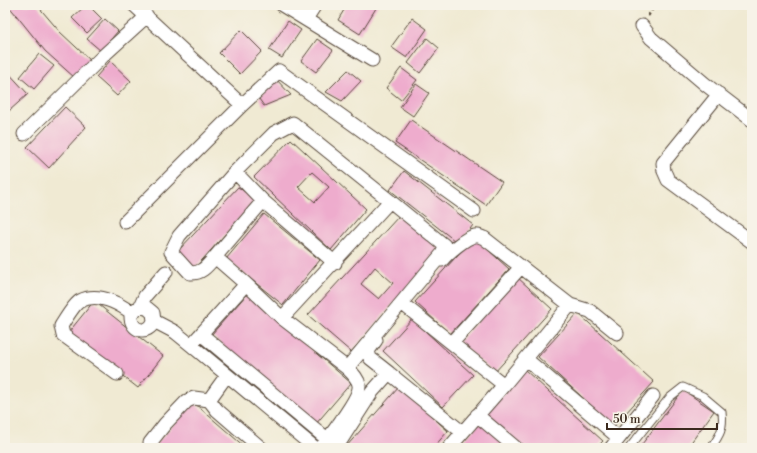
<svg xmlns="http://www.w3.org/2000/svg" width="757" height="453" font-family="'Libre Bodoni',serif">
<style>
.building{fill:#eeaccd;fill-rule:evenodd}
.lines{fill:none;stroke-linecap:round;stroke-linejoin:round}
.service-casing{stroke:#564739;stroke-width:9}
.minor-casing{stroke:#564739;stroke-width:15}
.path{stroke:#564739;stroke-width:2.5;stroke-dasharray:3 3;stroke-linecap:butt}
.service{stroke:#fff;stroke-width:7}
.minor{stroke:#fff;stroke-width:13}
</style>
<rect width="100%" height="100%" fill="#f7f3e8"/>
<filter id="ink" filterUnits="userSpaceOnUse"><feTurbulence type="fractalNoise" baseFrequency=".025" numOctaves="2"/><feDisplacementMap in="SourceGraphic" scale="8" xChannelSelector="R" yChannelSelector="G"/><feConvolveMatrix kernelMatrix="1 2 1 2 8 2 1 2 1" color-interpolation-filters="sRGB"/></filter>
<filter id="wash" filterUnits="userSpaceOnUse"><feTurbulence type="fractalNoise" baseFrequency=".012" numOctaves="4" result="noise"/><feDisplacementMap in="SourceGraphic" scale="16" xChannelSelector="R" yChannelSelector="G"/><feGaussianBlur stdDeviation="0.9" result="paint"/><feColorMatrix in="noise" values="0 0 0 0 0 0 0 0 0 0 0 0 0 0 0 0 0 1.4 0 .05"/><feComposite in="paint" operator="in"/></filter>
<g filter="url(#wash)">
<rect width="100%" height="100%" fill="#f0ead3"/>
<g id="blocks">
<path class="building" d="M 8,5 L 37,5 L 60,32 L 91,61 L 75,78 L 45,51 Z
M 86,5 L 88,5 L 102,19 L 87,33 L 72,18 Z
M 347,5 L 378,5 L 360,34 L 338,20 Z
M 412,18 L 427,29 L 407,58 L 391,47 Z
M 105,19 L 118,31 L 101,51 L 87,39 Z
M 288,21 L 301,30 L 282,58 L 269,50 Z
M 241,30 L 262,51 L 240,74 L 219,53 Z
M 427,38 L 439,48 L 420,73 L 408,63 Z
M 317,39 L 333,50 L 316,72 L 301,61 Z
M 39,54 L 54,66 L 34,89 L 20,77 Z
M 110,61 L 131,81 L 117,96 L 96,77 Z
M 401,68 L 417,80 L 401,100 L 386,88 Z
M 5,69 L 28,94 L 9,111 L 5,107 Z
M 348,70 L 361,81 L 342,101 L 326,92 Z
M 275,78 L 291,95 L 264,106 L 259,99 Z
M 416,84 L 429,93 L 413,116 L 400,107 Z
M 65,107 L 86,127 L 49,168 L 27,147 Z
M 411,120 L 502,182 L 486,205 L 395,143 Z
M 291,139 L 366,209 L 331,250 L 254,177 ZM 312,172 L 329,187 L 315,202 L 298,187 Z
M 404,171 L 473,225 L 459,244 L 390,190 Z
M 238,187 L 256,200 L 194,269 L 178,251 Z
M 264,214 L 320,260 L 283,305 L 226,259 Z
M 399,216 L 441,249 L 351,352 L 308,315 ZM 375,267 L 393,283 L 379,299 L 361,284 Z
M 474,237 L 509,269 L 450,334 L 415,302 Z
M 517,277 L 552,309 L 494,373 L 459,342 Z
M 247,294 L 351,383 L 315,425 L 211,335 Z
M 94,301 L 163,356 L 138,388 L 68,333 Z
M 578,313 L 654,382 L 614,426 L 538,357 Z
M 412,319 L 473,375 L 443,407 L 383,351 Z
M 525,370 L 603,441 L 596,448 L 523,448 L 485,413 Z
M 399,387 L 448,431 L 433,448 L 345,448 Z
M 683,390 L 714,411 L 687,448 L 639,448 Z
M 193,402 L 246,448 L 153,448 Z
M 480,422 L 510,448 L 458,448 Z"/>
</g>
</g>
<g filter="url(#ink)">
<use href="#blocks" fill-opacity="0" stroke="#564739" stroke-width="1"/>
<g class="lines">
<g class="service-casing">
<path id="service" d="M 629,448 L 669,398 L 683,387 L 703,396 L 722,412 C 724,429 720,435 711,448"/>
</g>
<g class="minor-casing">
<path id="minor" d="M 134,5 L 242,105
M 282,5 L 372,60
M 306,19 L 315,5
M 642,26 L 651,38 L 705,84 L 752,120
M 719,94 L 663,163 L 664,171 L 668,180 L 752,242
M 24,134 L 103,56 L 147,16
M 235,172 L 274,133 L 293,123 L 390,201
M 125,222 L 242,105 L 279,71 L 474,211
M 215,257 C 208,265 202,274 190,273 L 171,252 L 179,236 L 235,172 L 263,201
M 442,260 C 448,253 466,237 475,236 C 478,235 481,237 484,238 L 570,305 L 590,311 L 617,333
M 246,284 L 282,318 L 347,368
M 404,305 L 504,385
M 140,307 L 147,308 L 153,313 L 154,321 C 148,336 130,331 131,315 L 136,309 L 140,307 L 145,296 L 166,272
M 282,318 L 390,201 L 444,245 L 445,248 L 442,254 L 347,368 C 352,373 358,378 359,385 C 361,397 329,437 321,448
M 154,321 L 175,332 L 191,345 L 315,448
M 201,334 L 327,439
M 452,343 L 521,267
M 191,345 L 246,284 L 215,257 L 263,201 L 335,263
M 526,359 L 619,438
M 389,373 L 462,432
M 117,374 L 63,335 L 61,326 C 65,320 74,304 80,301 C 97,292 118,303 132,313
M 227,375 L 209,400 L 217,410 L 261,448
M 477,415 L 516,448
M 150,448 L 150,443 L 165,424 L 187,401 L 194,398 L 209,400
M 336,448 L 372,392 L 389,373 L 370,358 L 368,351 L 376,340
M 449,448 L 504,385 L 570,305
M 611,448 L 653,396"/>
</g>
<path class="path" d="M 648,16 L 655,5"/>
<use href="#service" class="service"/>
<use href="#minor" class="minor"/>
</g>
</g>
<rect width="757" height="453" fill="none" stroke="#f7f3e8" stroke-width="20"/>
<path d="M607 423v6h110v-6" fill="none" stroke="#3b2a1e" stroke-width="2"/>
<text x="613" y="423" font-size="12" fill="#3b2a1e" stroke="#f7f3e8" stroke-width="3" paint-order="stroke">50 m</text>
</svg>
